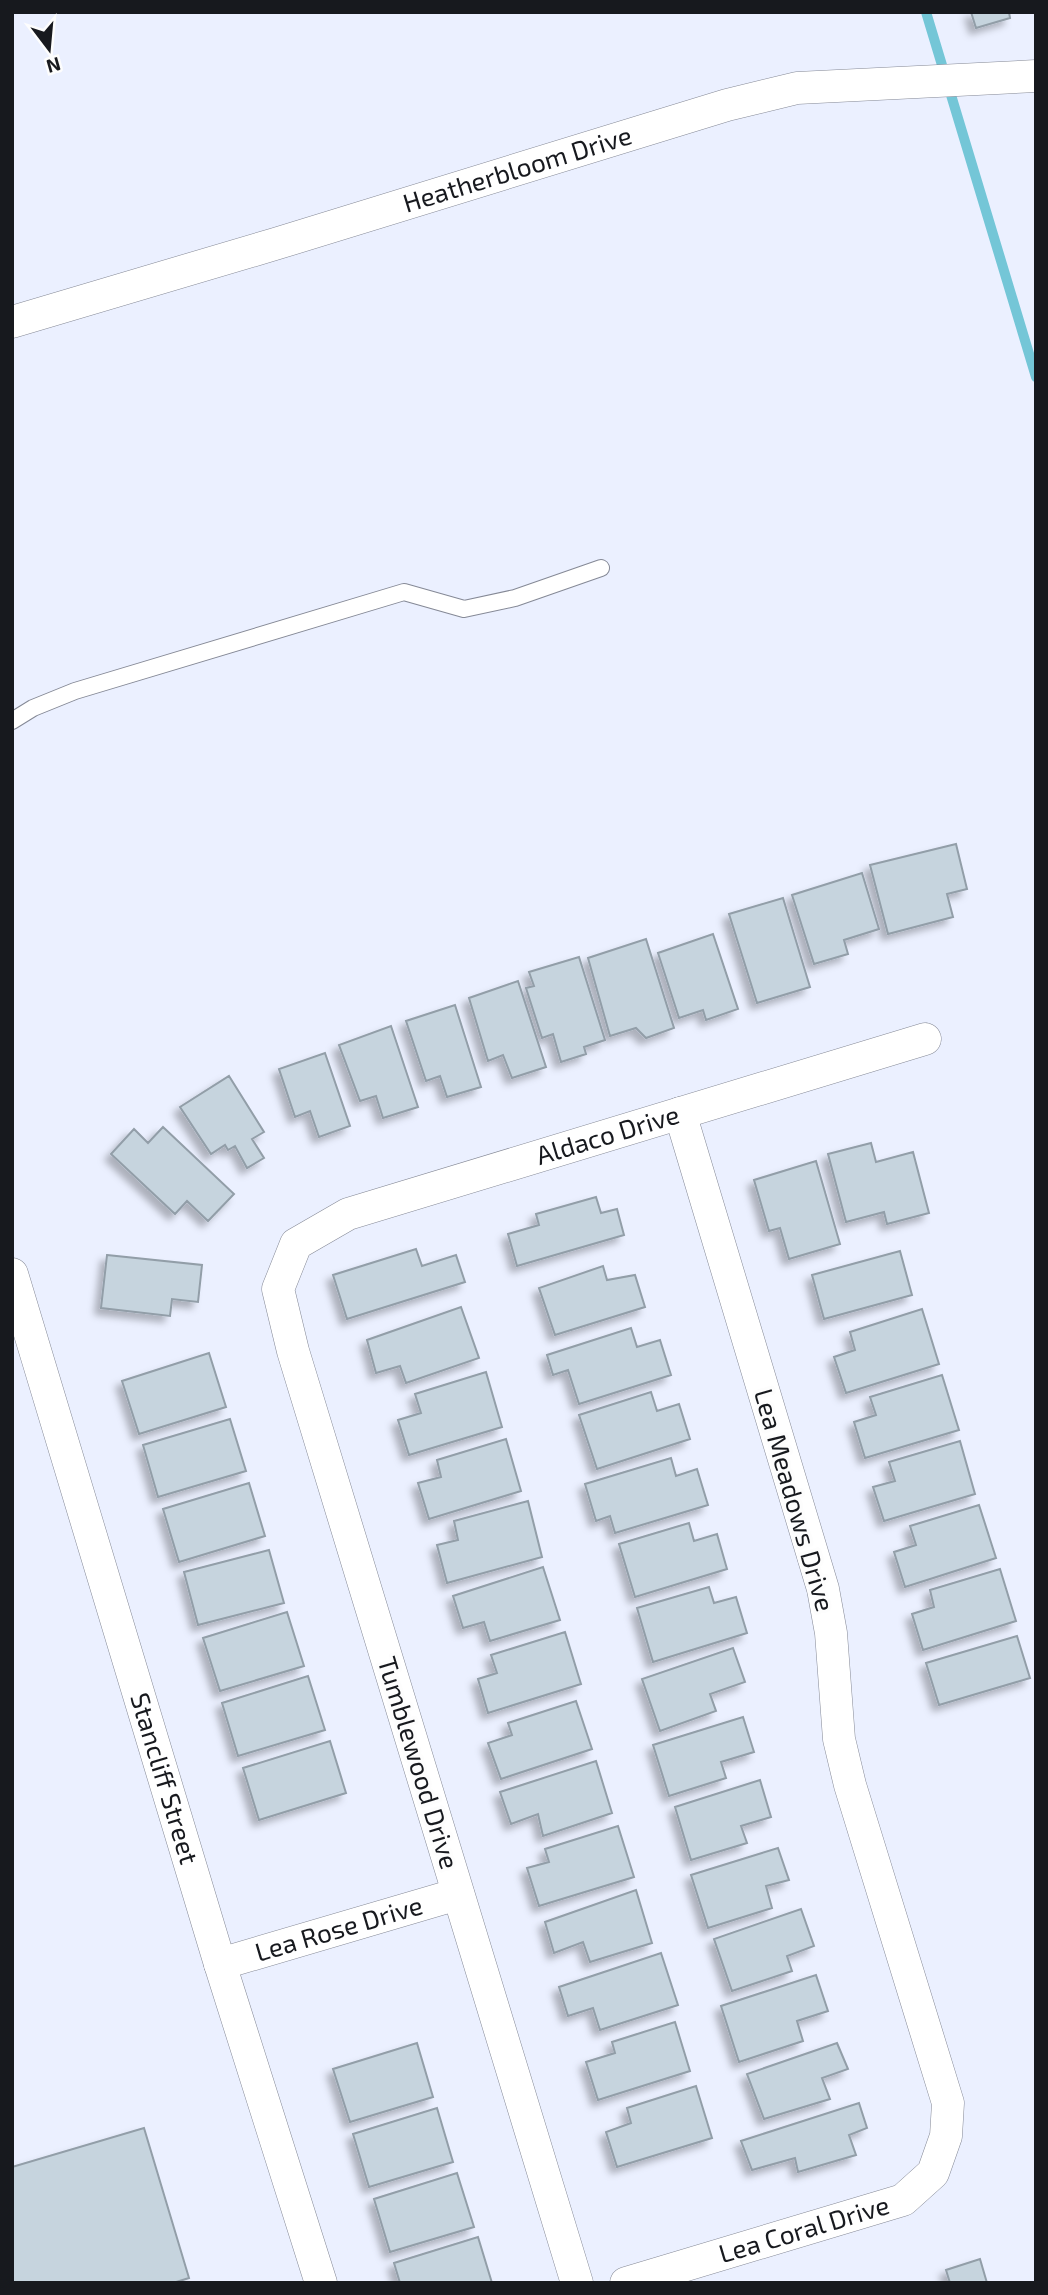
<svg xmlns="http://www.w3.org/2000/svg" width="1048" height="2295" font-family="'Exo 2',sans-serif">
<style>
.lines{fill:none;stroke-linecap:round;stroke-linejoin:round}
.stream{stroke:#74c6d7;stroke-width:10}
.building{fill:#c6d4de;stroke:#929ea8;stroke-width:2;filter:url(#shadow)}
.service-casing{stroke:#858996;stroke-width:18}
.minor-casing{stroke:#858996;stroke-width:33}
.service{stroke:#fff;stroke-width:16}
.minor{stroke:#fff;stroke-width:32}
.labels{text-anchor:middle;stroke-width:7;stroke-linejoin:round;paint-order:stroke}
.street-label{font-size:26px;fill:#17191e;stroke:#fdfdfd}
</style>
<defs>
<filter id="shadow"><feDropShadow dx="-6" dy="6" stdDeviation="3.5" flood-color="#0004"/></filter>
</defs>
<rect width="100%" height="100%" fill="#ebf0ff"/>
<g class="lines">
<path class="stream" d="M 926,12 L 1036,377"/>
</g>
<path class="building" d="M 971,12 L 1009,12 L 1010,18 L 976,28 Z
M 956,844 L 967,889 L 947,894 L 953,917 L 888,934 L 870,865 Z
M 862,873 L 879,929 L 844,940 L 848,954 L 814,964 L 792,895 Z
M 783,898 L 810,987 L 757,1003 L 729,914 Z
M 713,934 L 738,1009 L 706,1020 L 703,1010 L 679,1018 L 658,953 Z
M 646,939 L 674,1028 L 646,1038 L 636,1028 L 610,1036 L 588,958 Z
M 579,957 L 605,1040 L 584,1047 L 586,1054 L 561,1062 L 553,1034 L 542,1038 L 526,988 L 534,986 L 529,972 Z
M 518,981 L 546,1067 L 512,1078 L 503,1055 L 488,1061 L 469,998 Z
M 455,1005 L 481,1087 L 447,1097 L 440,1076 L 426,1081 L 406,1021 Z
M 391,1026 L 418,1107 L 383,1118 L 376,1096 L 360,1101 L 339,1045 Z
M 325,1053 L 350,1126 L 319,1137 L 310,1111 L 295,1117 L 279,1069 Z
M 229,1076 L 264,1132 L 252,1139 L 264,1158 L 247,1168 L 235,1146 L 228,1150 L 225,1145 L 211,1154 L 180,1107 Z
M 163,1127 L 234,1194 L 208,1221 L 187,1201 L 175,1214 L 111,1154 L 134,1129 L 148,1143 Z
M 871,1143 L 876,1162 L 913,1152 L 929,1213 L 887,1224 L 884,1212 L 846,1222 L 828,1154 Z
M 816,1161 L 840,1244 L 789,1259 L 780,1228 L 769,1231 L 754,1180 Z
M 596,1197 L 601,1213 L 617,1209 L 624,1235 L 517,1266 L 508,1234 L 539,1225 L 536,1214 Z
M 416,1249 L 422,1266 L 456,1255 L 465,1282 L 347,1319 L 333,1275 Z
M 900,1251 L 912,1295 L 824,1319 L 812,1275 Z
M 107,1255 L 202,1265 L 198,1302 L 172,1299 L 170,1316 L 101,1308 Z
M 603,1266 L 607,1280 L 635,1275 L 645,1307 L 555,1335 L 539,1288 Z
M 461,1307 L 479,1358 L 406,1383 L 400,1366 L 376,1373 L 367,1340 Z
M 922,1309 L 939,1364 L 846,1393 L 834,1357 L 855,1350 L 850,1332 Z
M 631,1328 L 637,1347 L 660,1340 L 671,1375 L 579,1404 L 568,1370 L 553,1375 L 547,1355 Z
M 209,1353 L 226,1407 L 139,1434 L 122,1381 Z
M 486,1372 L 502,1427 L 409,1455 L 398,1420 L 421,1413 L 415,1394 Z
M 942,1375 L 959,1430 L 865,1458 L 854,1422 L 876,1415 L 870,1397 Z
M 651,1392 L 657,1411 L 679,1404 L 690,1439 L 597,1469 L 579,1415 Z
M 230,1419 L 246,1471 L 158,1497 L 143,1445 Z
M 506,1439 L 521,1491 L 429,1519 L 418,1483 L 441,1477 L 437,1460 Z
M 960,1441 L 975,1494 L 884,1521 L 873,1487 L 895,1481 L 889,1462 Z
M 671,1458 L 676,1476 L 697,1469 L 708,1505 L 615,1533 L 610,1516 L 596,1521 L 585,1484 Z
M 249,1483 L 265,1536 L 179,1562 L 163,1509 Z
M 528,1501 L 542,1557 L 447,1583 L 437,1545 L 458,1540 L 454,1521 Z
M 979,1505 L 996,1558 L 905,1587 L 894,1552 L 916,1545 L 910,1526 Z
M 689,1523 L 694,1541 L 717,1534 L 727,1569 L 635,1597 L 619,1544 Z
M 269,1550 L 284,1603 L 198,1625 L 184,1572 Z
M 543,1567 L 560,1620 L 490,1641 L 484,1622 L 463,1628 L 453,1596 Z
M 1000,1569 L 1016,1621 L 923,1650 L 912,1614 L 934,1607 L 930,1590 Z
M 709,1587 L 714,1603 L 736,1597 L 747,1633 L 653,1662 L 637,1608 Z
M 287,1612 L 304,1666 L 220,1691 L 203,1638 Z
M 565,1632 L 581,1684 L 488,1713 L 478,1679 L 497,1673 L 491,1655 Z
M 1017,1636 L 1030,1678 L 939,1705 L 926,1663 Z
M 733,1648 L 745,1682 L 710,1694 L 716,1711 L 660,1731 L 642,1679 Z
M 308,1676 L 325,1730 L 238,1756 L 222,1703 Z
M 576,1701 L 592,1749 L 501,1779 L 488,1743 L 512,1735 L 508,1723 Z
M 743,1717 L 754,1752 L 721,1762 L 726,1778 L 669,1796 L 653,1745 Z
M 330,1741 L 346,1793 L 259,1820 L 243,1768 Z
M 596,1761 L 612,1813 L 543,1836 L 538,1814 L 511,1824 L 500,1792 Z
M 760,1780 L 771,1817 L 741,1826 L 747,1843 L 691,1860 L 675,1807 Z
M 618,1826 L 634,1877 L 539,1906 L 527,1868 L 549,1862 L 545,1849 Z
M 778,1848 L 789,1880 L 766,1886 L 772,1908 L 708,1928 L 691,1875 Z
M 636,1890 L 652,1943 L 590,1962 L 583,1942 L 554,1953 L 545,1922 Z
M 801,1909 L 814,1946 L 787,1956 L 792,1971 L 732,1991 L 714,1939 Z
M 661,1953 L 678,2005 L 600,2030 L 593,2008 L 568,2016 L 559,1987 Z
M 816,1975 L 828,2011 L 797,2021 L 803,2041 L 739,2062 L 721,2006 Z
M 675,2022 L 690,2071 L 598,2100 L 586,2062 L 615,2053 L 612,2042 Z
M 417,2043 L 433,2097 L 350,2122 L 333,2069 Z
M 837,2043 L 848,2069 L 822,2078 L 830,2099 L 764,2119 L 747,2074 Z
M 696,2086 L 712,2138 L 617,2167 L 606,2132 L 631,2123 L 627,2108 Z
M 859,2103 L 867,2128 L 849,2135 L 856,2155 L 798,2172 L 795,2158 L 752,2170 L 741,2141 Z
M 437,2108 L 453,2162 L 369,2187 L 353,2134 Z
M 144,2128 L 189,2278 L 173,2283 L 12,2283 L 12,2167 Z
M 457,2173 L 474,2227 L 390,2252 L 374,2199 Z
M 478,2237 L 492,2283 L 400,2283 L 394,2263 Z
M 980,2259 L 987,2283 L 950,2283 L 946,2270 Z"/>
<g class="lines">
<g class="service-casing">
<path id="service" d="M 12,721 L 33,708 L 75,691 L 404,592 L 464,609 L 515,598 L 601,568"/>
</g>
<g class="minor-casing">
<g id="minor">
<path id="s1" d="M 12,322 L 275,244 L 727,105 L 797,88 L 1036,76"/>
<path id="s2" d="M 12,1274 L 220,1964 L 321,2283"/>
<path id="s3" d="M 220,1964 L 458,1894"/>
<path id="s4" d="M 577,2283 L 293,1351 L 278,1289 L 296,1244 L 348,1214 L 925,1039"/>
<path id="s5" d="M 626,2283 L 903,2200 L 933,2173 L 946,2136 L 948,2103 L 850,1785 L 839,1739 L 831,1633 L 823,1589 L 680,1113"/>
</g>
</g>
<use href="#service" class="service"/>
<use href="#minor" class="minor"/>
</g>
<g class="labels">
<g class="street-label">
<text dy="9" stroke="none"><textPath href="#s1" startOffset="528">Heatherbloom Drive</textPath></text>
<text dy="9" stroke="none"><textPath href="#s4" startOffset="1418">Aldaco Drive</textPath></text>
<text transform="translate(794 1500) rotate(74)" y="9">Lea Meadows Drive</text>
<text transform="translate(418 1763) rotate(73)" y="9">Tumblewood Drive</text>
<text dy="9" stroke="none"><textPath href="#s2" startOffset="527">Stancliff Street</textPath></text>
<text dy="9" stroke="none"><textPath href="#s3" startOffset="124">Lea Rose Drive</textPath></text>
<text dy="9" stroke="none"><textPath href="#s5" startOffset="186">Lea Coral Drive</textPath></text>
</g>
</g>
<rect width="1048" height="2295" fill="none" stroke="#17191e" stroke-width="28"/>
<g transform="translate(49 49) rotate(164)" stroke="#fdfdfd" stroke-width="5" paint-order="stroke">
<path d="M0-5L12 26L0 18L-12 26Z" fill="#17191e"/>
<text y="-10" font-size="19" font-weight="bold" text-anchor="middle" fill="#17191e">N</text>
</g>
</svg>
